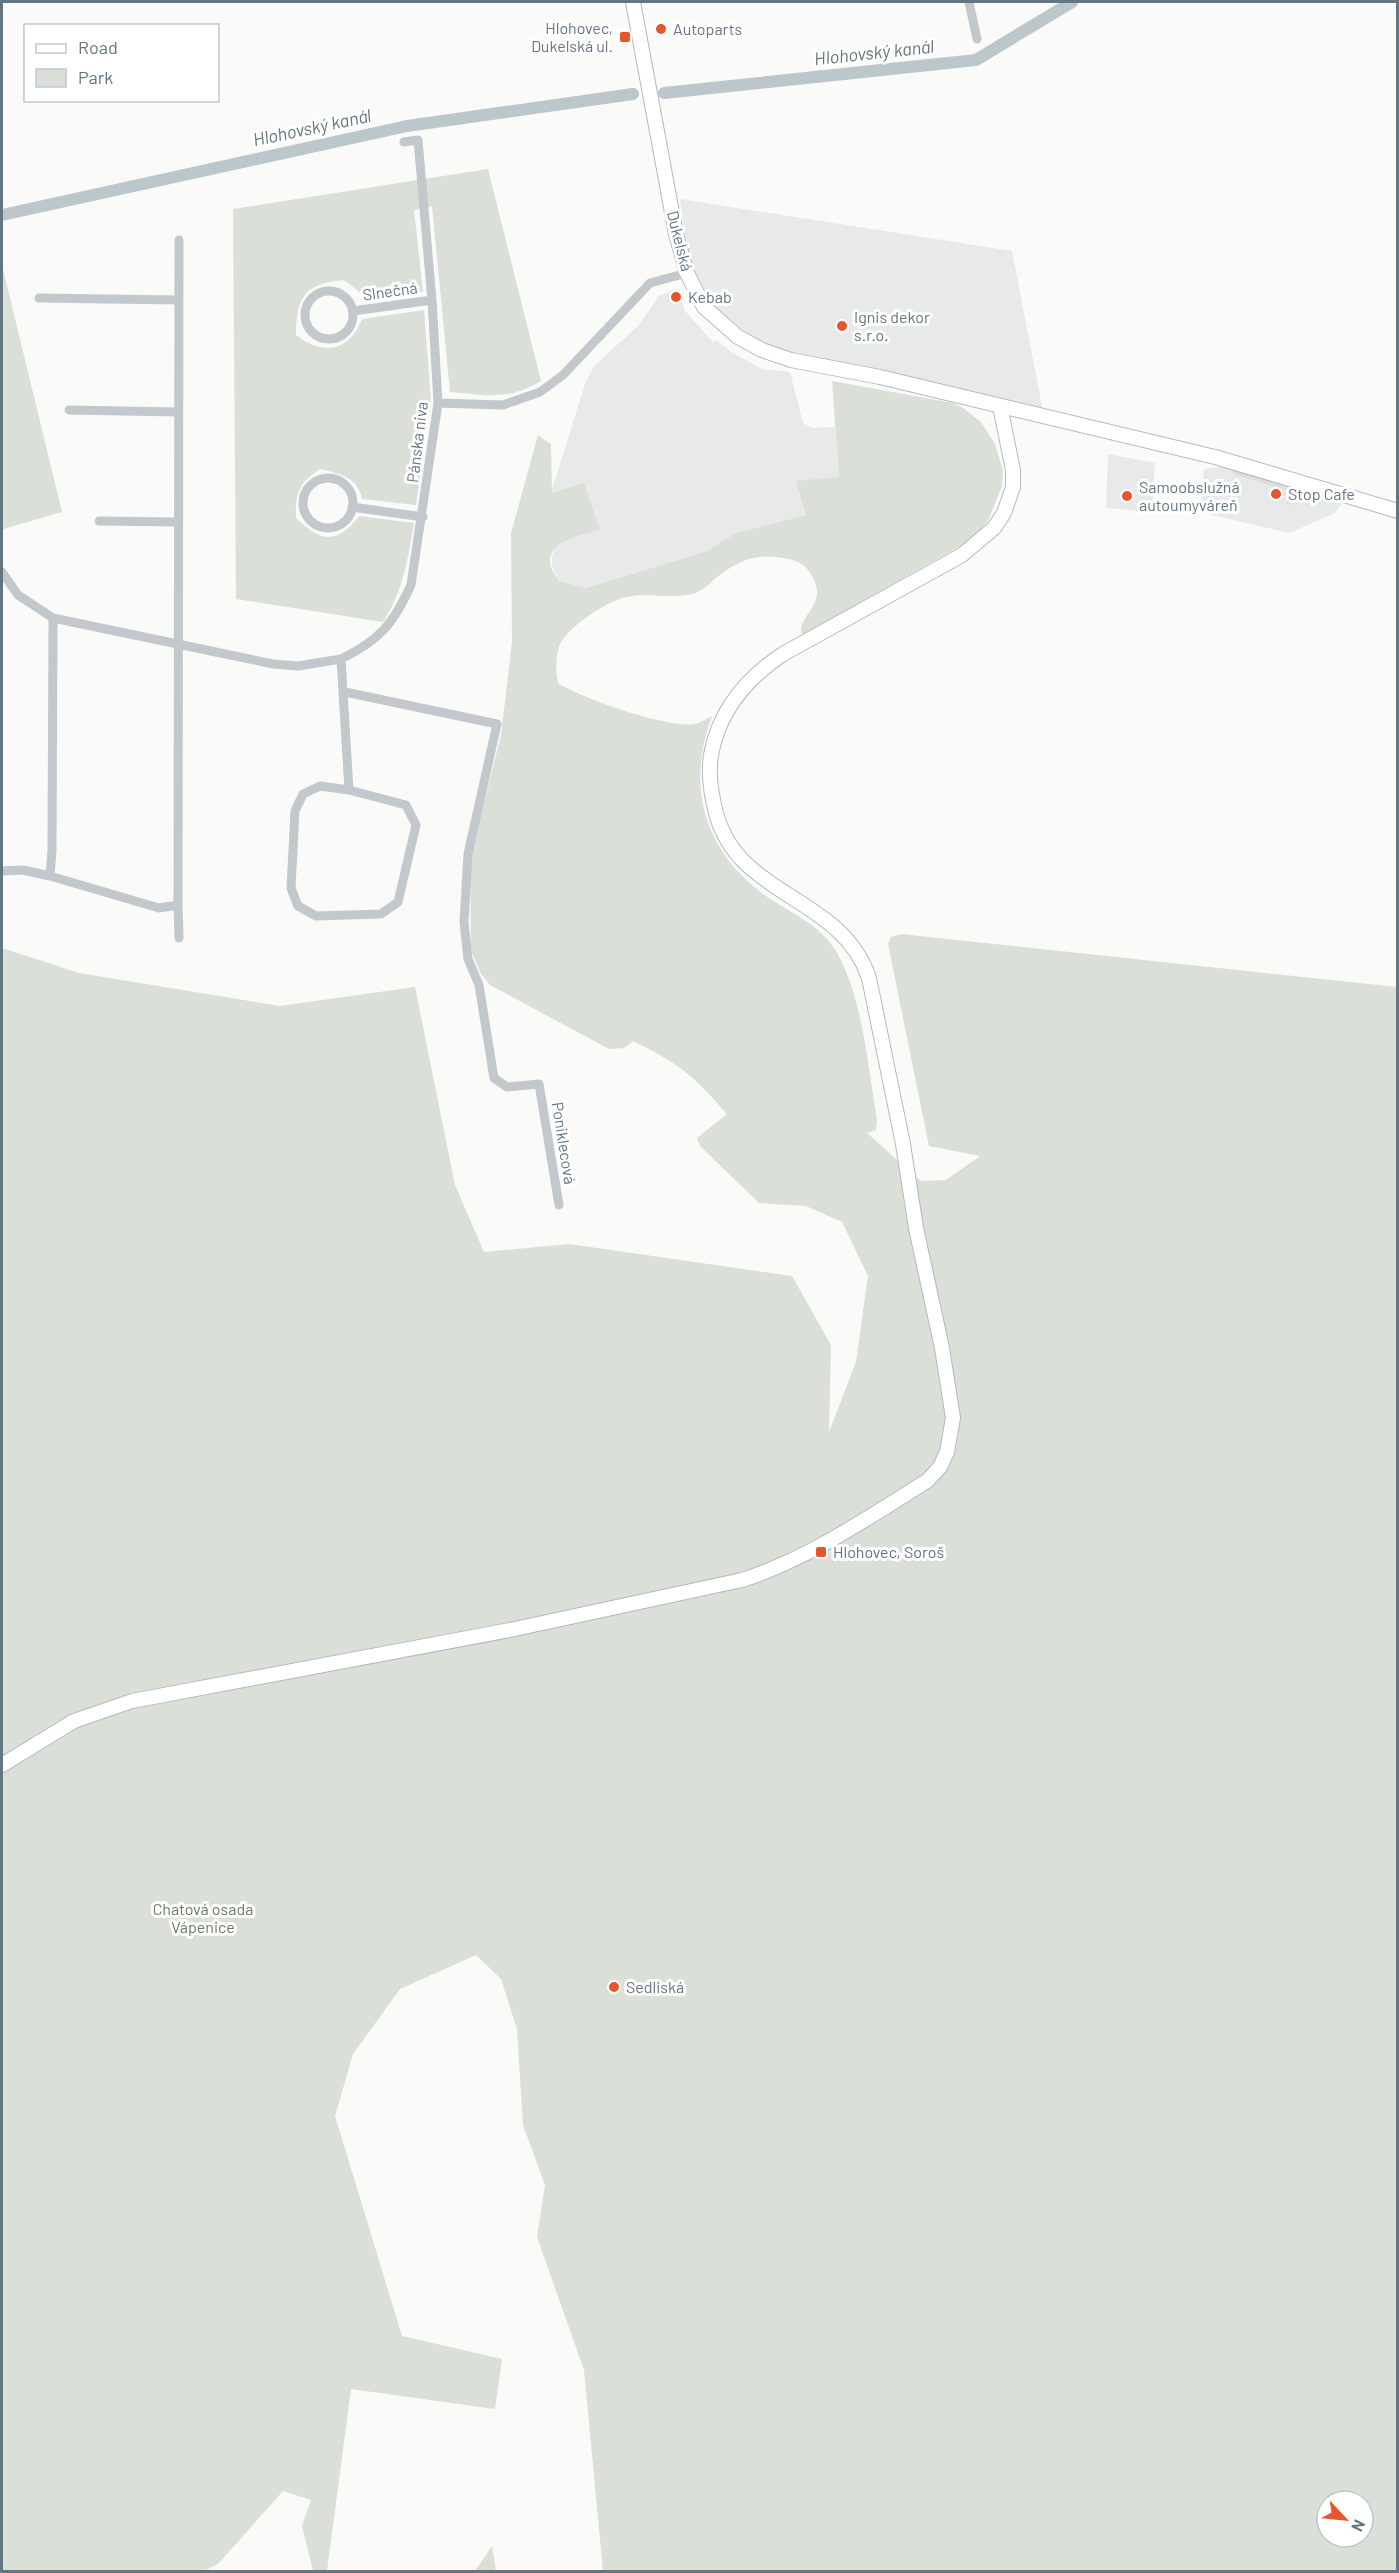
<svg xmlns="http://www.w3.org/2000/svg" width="1399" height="2573" font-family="Barlow,sans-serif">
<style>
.built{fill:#e8e9e9}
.green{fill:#dadfd7;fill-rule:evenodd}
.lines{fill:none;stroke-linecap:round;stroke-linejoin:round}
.canal{stroke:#bbc7cb;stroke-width:12}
.secondary-casing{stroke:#b3babf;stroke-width:16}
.minor{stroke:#c3c8cc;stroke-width:9}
.secondary{stroke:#fff;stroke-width:14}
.poi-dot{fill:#e4572e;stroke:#fff;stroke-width:2}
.labels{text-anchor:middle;stroke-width:6;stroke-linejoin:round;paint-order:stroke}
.poi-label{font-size:16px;fill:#657683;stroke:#fff;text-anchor:start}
.street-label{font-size:16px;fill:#657683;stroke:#fff}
.park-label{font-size:16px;fill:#687a64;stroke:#fff}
.water-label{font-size:18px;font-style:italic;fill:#60757c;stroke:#fff}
</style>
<rect width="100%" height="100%" fill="#fafaf8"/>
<path class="built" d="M 680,199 L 1012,251 L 1043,411 L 761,345 L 712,304 L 689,267 Z
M 677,289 L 685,311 L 713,342 L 716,340 L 733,353 L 762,369 L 790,372 L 803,423 L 812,428 L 835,427 L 839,477 L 806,515 L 736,533 L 707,551 L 596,585 L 585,588 L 560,581 L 552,567 L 552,556 L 556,546 L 566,538 L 581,534 L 551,493 L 586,381 L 595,365 L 638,326 L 659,296 Z
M 1108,454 L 1155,463 L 1152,512 L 1106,508 Z
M 1231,466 L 1319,490 L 1343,502 L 1335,513 L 1289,533 L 1200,512 L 1204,469 Z"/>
<path class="green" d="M 488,169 L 541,381 C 508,401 486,395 450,392 L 432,206 L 414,210 L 423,292 L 362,294 L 344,280 C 305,283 296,297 296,335 C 323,356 349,352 362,319 L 424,310 L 431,401 L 416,505 L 362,499 C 358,477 340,474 320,469 C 299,483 295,493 296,518 C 320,542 337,545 359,516 L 414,523 C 408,559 403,591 383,622 L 236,599 L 233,209 Z
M 2,265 L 62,512 L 3,529 L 2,524 Z
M 832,381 L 953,403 L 963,408 L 981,422 L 995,444 L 1003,471 L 1002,486 L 988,521 L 971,540 L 804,634 L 801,633 C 800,612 832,602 808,570 C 802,562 793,560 784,558 C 757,553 739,560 717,577 C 710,583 704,590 695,593 C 673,600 649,592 627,597 C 607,601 565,628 559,647 C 555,659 556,672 558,683 C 580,698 670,729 695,724 C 701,723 706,719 712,716 C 686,785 703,849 763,894 C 788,912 821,924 837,953 C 863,999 868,1068 877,1120 L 876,1130 L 867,1133 L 921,1181 L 946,1180 L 980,1156 L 929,1146 L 888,944 L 891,937 L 901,934 L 1397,987 L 1397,2571 L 603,2571 L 584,2370 L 537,2237 L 545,2185 L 523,2125 L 517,2029 L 501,1979 L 476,1955 L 400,1989 L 353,2054 L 335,2116 L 402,2336 L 502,2359 L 495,2409 L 351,2389 L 327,2571 L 313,2571 L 302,2526 L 311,2500 L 283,2491 L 218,2564 L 203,2571 L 2,2571 L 2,948 L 79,973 L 280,1006 L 415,987 L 455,1185 L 484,1252 L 569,1244 L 792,1276 L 831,1345 L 829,1432 L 856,1362 L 868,1276 L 842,1222 L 806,1206 L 759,1203 L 700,1146 L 697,1138 L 727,1114 C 693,1075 680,1064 633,1041 L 624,1048 L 609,1049 L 490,985 L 481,974 L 471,951 L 470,860 L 501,735 L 512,642 L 511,533 L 538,435 L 551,444 L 552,493 L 584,483 L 600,530 C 575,535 530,547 560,581 L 585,588 L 596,585 L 707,551 L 736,533 L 806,515 L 796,481 L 839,477 ZM 1327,2501 L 1363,2501 L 1363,2537 L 1327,2537 Z
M 1230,468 L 1320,492 L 1316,501 L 1312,501 L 1314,494 L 1294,498 L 1292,505 L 1286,504 L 1289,491 L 1234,474 Z
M 492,2546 L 496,2571 L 475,2571 Z"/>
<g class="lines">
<path class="canal" d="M 664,93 L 976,60 L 1072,2
M 2,215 L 407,126 L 633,94"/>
<g class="secondary-casing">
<path id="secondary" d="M 633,2 L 676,234 L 687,273 L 704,307 L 738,337 L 762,350 L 791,360 L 880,377 L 1215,457 L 1398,511
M 2,1765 L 74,1721 L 132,1701 L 510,1630 L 742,1580 C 808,1559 869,1517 927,1481 L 940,1467 L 947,1452 L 953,1418 L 942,1348 L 916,1228 L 903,1144 L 869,978 C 841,895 738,898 716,813 C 711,794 708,775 711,755 C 719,710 747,678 783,654 L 962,555 L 994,528 L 1004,513 L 1013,487 L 1013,470 L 1000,406"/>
</g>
<path class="minor" d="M 969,2 L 977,39
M305 315a24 24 0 1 1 48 0a24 24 0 1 1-48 0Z
M 39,298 L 178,300
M 353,311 L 432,300
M 438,403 L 503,405 L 540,392 L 563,375 L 650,283 L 687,273
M 69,410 L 178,412
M303 503a25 25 0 1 1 50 0a25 25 0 1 1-50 0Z
M 352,507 L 423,517
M 99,521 L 177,522
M 2,572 L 18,595 L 53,618 L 273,664 L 298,666 L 341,659
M 53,618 L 52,850 L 50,876 L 159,908 L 178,905 L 179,240
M 345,692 L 497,724 L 468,854 L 464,922 L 468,959 L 479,985 L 494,1078 L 507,1087 L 539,1084 L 559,1205
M 320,786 L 349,790 L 406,805 L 416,825 L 398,902 L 381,914 L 316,916 L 298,906 L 291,888 L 295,811 L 303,794 Z
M 349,790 L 341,659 C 380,640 393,624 411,585 L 438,403 L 432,300 L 418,140 L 404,142
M 2,871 L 23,870 L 50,876
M 178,905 L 179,938"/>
<use href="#secondary" class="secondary"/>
</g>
<g class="poi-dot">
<circle cx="661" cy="29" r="6"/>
<rect x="619" y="31" width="12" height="12" rx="3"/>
<circle cx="676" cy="297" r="6"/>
<circle cx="842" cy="326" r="6"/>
<circle cx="1276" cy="494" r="6"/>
<circle cx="1127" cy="496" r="6"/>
<rect x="815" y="1546" width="12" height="12" rx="3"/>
<circle cx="614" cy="1987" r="6"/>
</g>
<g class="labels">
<g class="poi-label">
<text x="613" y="34" text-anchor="end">Hlohovec,<tspan x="613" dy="18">Dukelská ul.</tspan></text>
<text x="673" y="35">Autoparts</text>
<text x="688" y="303">Kebab</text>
<text x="854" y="323">Ignis dekor<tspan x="854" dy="18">s.r.o.</tspan></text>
<text x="1139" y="493">Samoobslužná<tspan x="1139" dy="18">autoumyváreň</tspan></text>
<text x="1288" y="500">Stop Cafe</text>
<text x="833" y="1558">Hlohovec, Soroš</text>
<text x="626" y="1993">Sedliská</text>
</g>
<g class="street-label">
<text transform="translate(680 241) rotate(76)" y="6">Dukelská</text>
<text transform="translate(390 291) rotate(-8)" y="6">Slnečná</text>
<text transform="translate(417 442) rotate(-83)" y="6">Pánska niva</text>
<text transform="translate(564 1143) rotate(81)" y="6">Poniklecová</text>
</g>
<g class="park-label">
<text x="203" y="1915">Chatová osada<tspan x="203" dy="18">Vápenice</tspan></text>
</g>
<g class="water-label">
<text transform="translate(874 53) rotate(-6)" y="6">Hlohovský kanál</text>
<text transform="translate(312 128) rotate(-12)" y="6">Hlohovský kanál</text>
</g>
</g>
<rect width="1399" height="2573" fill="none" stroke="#657683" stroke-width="6"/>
<rect x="24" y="24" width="195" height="78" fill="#ffffff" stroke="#c1c8cd" stroke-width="1.5"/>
<rect x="36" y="44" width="30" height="9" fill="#ffffff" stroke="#c1c8cd" stroke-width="1.5"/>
<text x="78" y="54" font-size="18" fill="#657683">Road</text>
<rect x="36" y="69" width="30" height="18" fill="#dadfd7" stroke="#c1c8cd" stroke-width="1.5"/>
<text x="78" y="84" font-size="18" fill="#657683">Park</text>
<g transform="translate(1345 2519) rotate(116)"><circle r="28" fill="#ffffff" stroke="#c1c8cd" stroke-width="1.5"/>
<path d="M0-4.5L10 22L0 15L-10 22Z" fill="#e4572e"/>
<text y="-9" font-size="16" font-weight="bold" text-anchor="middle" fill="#657683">N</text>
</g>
</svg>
